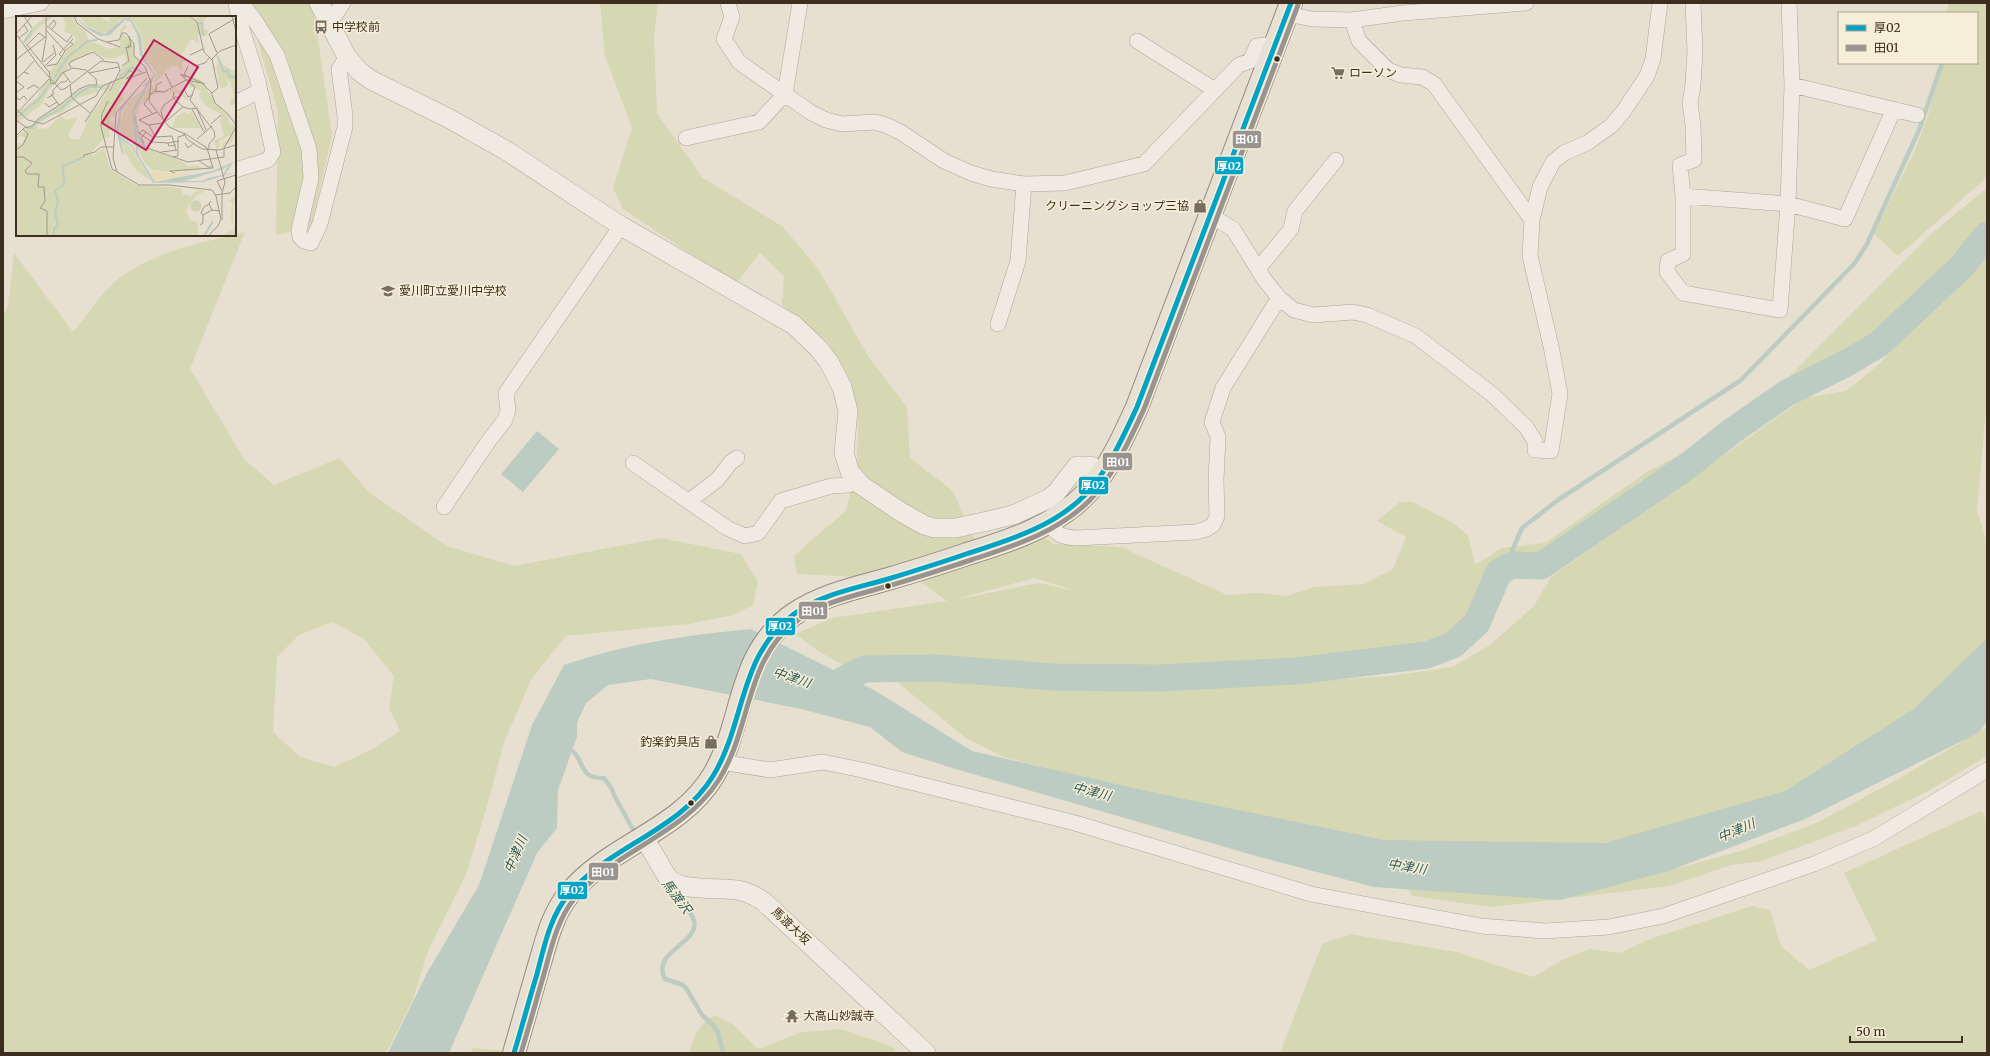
<svg xmlns="http://www.w3.org/2000/svg" width="1990" height="1056" font-family="Merriweather,'Noto Sans JP',serif">
<style>
.green{fill:#d6d7b3;fill-rule:evenodd}
.water{fill:#bcccc2}
.lines{fill:none;stroke-linecap:round;stroke-linejoin:round}
.stream{stroke:#bcccc2;stroke-width:4.5}
.river{stroke:#bcccc2;stroke-width:27}
.minor-casing{stroke:#ada599;stroke-width:16}
.tertiary-casing{stroke:#ada599;stroke-width:20}
.primary-casing{stroke:#928b80;stroke-width:24}
.minor{stroke:#efebe3;stroke-width:15}
.tertiary{stroke:#efebe3;stroke-width:19}
.primary{stroke:#e6e1d4;stroke-width:22}
.bus-1-casing{stroke:#f7eed8;stroke-width:8}
.bus-2-casing{stroke:#f7eed8;stroke-width:8}
.bus-1{stroke:#03a3c5;stroke-width:5}
.bus-2{stroke:#999490;stroke-width:5}
.bus-dot{fill:#3d2e20;stroke:#f7eed8;stroke-width:1.5}
.labels{text-anchor:middle;stroke-width:3;stroke-linejoin:round;paint-order:stroke}
.poi-label{font-size:12px;fill:#3d2e20;stroke:#f7eed8;text-anchor:start}
.street-label{font-size:12px;fill:#3d2e20;stroke:#f7eed8}
.water-label{font-size:13px;font-style:italic;fill:#2f5d5a;stroke:#f7eed8}
.inset-river{fill:none;stroke:#bcccc2;stroke-width:2}
.inset-road{fill:none;stroke:#a3998a;stroke-width:1}
.view{fill:#c2185b;fill-opacity:0.15;stroke:#c2185b;stroke-width:2}
.inset-edge{fill:none;stroke:#3d2e20;stroke-width:2}
.line-badge{stroke:#f7eed8;stroke-width:1.5}
.badge-label{font-size:11px;text-anchor:middle;font-weight:bold;fill:#fff}
</style>
<rect width="100%" height="100%" fill="#e7e0d1"/>
<path class="green" d="M 247,3 L 319,3 L 314,12 L 332,135 L 311,228 L 276,235 L 278,112 Z
M 600,3 L 658,3 L 654,37 L 657,113 L 702,177 L 783,227 L 819,270 L 868,356 L 907,407 L 910,458 L 953,491 L 973,537 L 1002,553 L 1045,538 L 1054,544 L 1121,547 L 1227,595 L 1259,593 L 1287,596 L 1314,587 L 1364,584 L 1393,569 L 1406,537 L 1377,521 L 1400,502 L 1413,502 L 1451,522 L 1468,535 L 1475,565 L 1502,548 L 1545,543 L 1647,472 L 1683,453 L 1686,459 L 1551,552 L 1530,556 L 1503,555 L 1483,582 L 1458,631 L 1392,656 L 1181,672 L 1079,672 L 998,665 L 947,663 L 844,666 L 817,650 L 795,634 L 832,618 L 947,601 L 899,566 L 857,577 L 797,574 L 794,557 L 809,542 L 846,511 L 857,465 L 858,410 L 828,342 L 782,305 L 784,277 L 760,253 L 737,282 L 724,276 L 623,209 L 613,188 L 632,128 L 605,56 ZM 1034,578 L 1077,591 L 1039,583 L 953,600 Z
M 1948,3 L 1987,3 L 1987,177 L 1898,256 L 1874,234 L 1915,150 L 1928,116 L 1941,63 L 1977,63 L 1977,13 L 1947,13 Z
M 1987,188 L 1987,223 L 1929,285 L 1869,342 L 1764,402 L 1931,234 Z
M 245,232 L 190,369 L 245,460 L 274,485 L 339,458 L 370,493 L 447,546 L 514,566 L 661,538 L 741,554 L 758,581 L 753,605 L 733,615 L 688,624 L 566,636 L 532,678 L 504,742 L 487,806 L 466,875 L 428,951 L 413,1000 L 389,1048 L 384,1053 L 3,1053 L 3,315 L 8,306 L 14,253 L 73,332 C 86,317 102,292 117,280 C 154,251 202,243 245,232 ZM 333,622 L 364,639 L 394,676 L 389,708 L 400,731 L 367,752 L 334,767 L 300,757 L 273,732 L 277,657 L 299,635 Z
M 1987,257 L 1987,399 L 1977,510 L 1987,543 L 1987,645 L 1944,687 L 1863,745 L 1779,794 L 1684,828 L 1547,853 L 1435,846 L 1349,837 L 1058,771 L 1004,757 L 967,739 L 897,682 L 946,676 L 994,679 L 1078,690 L 1161,691 L 1391,676 L 1452,667 L 1490,645 L 1534,606 L 1551,577 L 1805,398 L 1846,391 L 1876,367 L 1939,302 Z
M 1987,727 L 1987,756 L 1928,791 L 1856,826 L 1762,861 L 1731,865 L 1670,886 L 1491,907 L 1412,896 L 1405,885 L 1603,884 L 1653,875 L 1741,851 L 1816,823 L 1891,783 Z
M 1981,811 L 1987,820 L 1987,1053 L 1280,1053 L 1322,944 L 1350,934 L 1456,952 L 1533,977 L 1562,960 L 1590,949 L 1620,953 L 1650,939 L 1752,906 L 1770,910 L 1781,946 L 1809,970 L 1877,940 L 1844,873 Z
M 715,1015 L 734,1025 L 758,1049 L 802,1032 L 840,1029 L 894,1047 L 896,1053 L 689,1053 C 695,1034 697,1026 715,1015 Z
M 473,1048 L 525,1053 L 470,1053 Z"/>
<path class="water" d="M 537,431 L 559,449 L 523,492 L 501,474 Z
M 751,629 L 874,690 L 972,751 L 1156,793 L 1384,840 L 1605,843 L 1785,791 L 1915,708 L 1987,638 L 1987,722 L 1978,733 L 1805,819 L 1669,871 L 1560,900 L 1374,887 L 1263,858 L 952,768 L 902,752 L 870,727 L 801,709 L 651,679 L 608,685 L 586,703 L 577,723 L 577,737 L 558,790 L 557,828 L 537,853 L 449,1053 L 388,1053 L 427,973 L 479,885 L 532,725 L 564,665 C 625,644 687,635 751,629 Z"/>
<g class="lines">
<path class="stream" d="M 1504,569 L 1522,528 L 1558,500 L 1741,380 L 1855,263 L 1867,244 L 1919,130 L 1942,63
M 567,748 C 587,756 575,779 604,778 L 612,789 L 614,795 L 636,835
M 668,887 C 676,899 690,907 694,921 C 700,943 650,952 665,979 L 683,985 L 686,988 L 702,1015 L 712,1024 L 718,1032 L 723,1053"/>
<path class="river" d="M 828,688 L 864,669 L 936,668 L 1053,677 L 1159,678 L 1296,671 L 1427,655 L 1453,645 L 1477,623 L 1499,572 L 1512,565 L 1541,566 L 1685,468 L 1732,431 L 1787,393 L 1847,363 L 1879,344 L 1962,266 L 1987,235"/>
<g class="minor-casing">
<path id="minor" d="M 241,3 L 254,19 L 277,55 L 309,149 L 311,178 L 299,230 L 300,237 L 304,241 L 311,243 L 320,224 L 345,127 L 345,116 L 339,69 L 347,57
M 728,3 L 732,17 L 724,39 L 739,62 L 810,112 L 826,120 L 842,124 L 875,122 L 888,126 L 902,133 L 944,161 L 971,173 L 991,179 L 1024,184 L 1065,183 L 1144,164 L 1239,65 L 1250,61 L 1257,46 L 1265,45 L 1273,47
M 1693,3 L 1695,51 L 1693,85 L 1690,103 L 1693,125 L 1694,160 L 1680,165 L 1683,196 L 1683,254 L 1668,261 L 1667,272 L 1683,293 L 1780,310 L 1788,204 L 1792,85 L 1789,3
M 3,11 L 41,3
M 1287,14 L 1312,19 L 1352,20 L 1403,13 L 1526,3
M 1352,20 L 1359,41 L 1388,70 L 1401,75 L 1422,77 L 1434,84 L 1532,220
M 329,24 L 343,3
M 1137,41 L 1215,90
M 1792,85 L 1917,115
M 235,103 L 260,91
M 686,138 L 759,122 L 785,94 L 800,3
M 235,170 L 268,160 L 273,152 L 258,81 L 239,19 L 236,3
M 1683,196 L 1788,204 L 1845,219 L 1894,109
M 1210,215 L 1233,229 L 1264,279 L 1279,298 L 1294,310 L 1313,315 L 1353,312 L 1367,315 L 1416,336 L 1493,395 L 1526,427 L 1535,441 L 1535,450 L 1551,451 L 1560,394 L 1551,346 L 1530,256 L 1532,220 L 1540,187 L 1553,162 L 1564,153 L 1587,143 L 1611,126 L 1623,112 L 1647,76 L 1653,59 L 1660,3
M 1258,269 L 1291,229 L 1295,211 L 1336,160
M 998,324 L 1018,261 L 1024,184
M 633,463 L 727,528 L 745,536 L 758,533 L 781,501 L 831,486 L 849,485 L 855,479
M 689,501 L 717,480 L 731,462 L 737,458
M 444,507 L 490,439 L 505,420 L 508,410 L 506,393 L 621,226
M 1049,523 C 1056,535 1062,537 1076,538 L 1196,532 L 1206,529 L 1213,525 L 1217,516 L 1216,480 L 1218,437 L 1212,422 L 1223,388 L 1279,298
M 721,762 L 770,770 L 823,762 L 862,770 L 1075,823 L 1311,894 L 1481,926 L 1545,931 L 1609,927 L 1663,916 L 1814,864 L 1873,839 L 1987,770"/>
</g>
<g class="tertiary-casing">
<path id="tertiary" d="M 319,3 L 347,57 L 359,71 L 371,80 L 448,118 L 507,151 L 621,226 L 794,325 L 819,349 L 829,362 L 842,387 L 848,411 L 844,453 L 850,472 L 861,485 L 901,512 L 924,525 L 934,528 L 956,528 L 992,520 L 1013,515 L 1048,499 L 1056,493 L 1077,466 L 1091,466 L 1101,474
M 643,836 L 668,878 C 682,892 717,887 737,890 C 747,891 755,896 763,901 L 926,1053"/>
</g>
<g class="primary-casing">
<path id="primary" d="M 514,1053 C 522,1025 530,997 538,969 C 546,943 551,916 569,894 C 609,845 680,831 713,776 C 745,723 736,654 794,614 C 822,595 856,588 888,579 C 915,571 941,563 967,554 C 1006,542 1044,530 1075,504 C 1105,479 1122,440 1137,407 L 1291,3"/>
</g>
<use href="#minor" class="minor"/>
<use href="#tertiary" class="tertiary"/>
<use href="#primary" class="primary"/>
<g class="bus-1-casing">
<path id="bus-1" d="M 514,1053 C 522,1027 529,1000 537,974 C 544,947 550,916 569,894 C 609,846 680,831 713,776 C 746,722 738,656 794,614 C 821,594 857,588 888,579 C 914,571 940,563 966,554 C 1009,540 1054,527 1086,494 C 1109,469 1123,437 1137,407 L 1291,3"/>
</g>
<g class="bus-2-casing">
<path id="bus-2" d="M 521,1053 C 529,1027 536,1001 544,974 C 551,949 557,920 574,899 C 615,850 683,835 718,781 C 752,729 744,659 798,620 C 824,601 858,595 888,586 C 916,578 943,569 971,560 C 1013,546 1057,533 1090,500 C 1114,475 1129,441 1144,409 L 1298,5"/>
</g>
<use href="#bus-1" class="bus-1"/>
<use href="#bus-2" class="bus-2"/>
</g>
<defs>
<g id="bus-bare" transform="scale(1.08)"><path d="M-5-6H5V4H4V6H2V4H-2V6H-4V4H-5ZM-3.5-4V0h7V-4ZM-3.5 1.2v1.5H-2V1.2ZM2 1.2v1.5H3.5V1.2Z" fill="#786c5e" stroke="#f7eed8" stroke-width="2.5" paint-order="stroke"/></g>
<g id="supermarket-bare" transform="scale(1.08)"><path d="M-6-5.5h2.5l.6 2H6L4.5 2H-2.5L-4.4-4H-6ZM-1.5 3.2a1.3 1.3 0 1 0 .1 0ZM3 3.2a1.3 1.3 0 1 0 .1 0Z" fill="#786c5e" stroke="#f7eed8" stroke-width="2.5" paint-order="stroke"/></g>
<g id="shop-bare" transform="scale(1.08)"><path d="M-5-2.5h2.3a2.7 3.5 0 0 1 5.4 0H5L5.5 6h-11ZM-1.5-2.5h3a1.5 2.3 0 0 0-3 0Z" fill="#786c5e" stroke="#f7eed8" stroke-width="2.5" paint-order="stroke"/></g>
<g id="school-bare" transform="scale(1.08)"><path d="M0-5L7-2L0 1L-7-2ZM-4 1L0 2.5L4 1V4Q0 6-4 4Z" fill="#786c5e" stroke="#f7eed8" stroke-width="2.5" paint-order="stroke"/></g>
<g id="temple-bare" transform="scale(1.08)"><path d="M0-6L5-2H3V0L6.5 2.5H4V6H1.5V3h-3V6H-4V2.5H-6.5L-3 0V-2H-5Z" fill="#786c5e" stroke="#f7eed8" stroke-width="2.5" paint-order="stroke"/></g>
</defs>
<g fill-rule="evenodd">
<use href="#bus-bare" x="321" y="27"/>
<use href="#supermarket-bare" x="1338" y="73"/>
<use href="#shop-bare" x="1200" y="206"/>
<use href="#school-bare" x="388" y="291"/>
<use href="#shop-bare" x="711" y="742"/>
<use href="#temple-bare" x="792" y="1016"/>
</g>
<g class="bus-dot">
<circle cx="1277" cy="59" r="3.5"/>
<circle cx="888" cy="586" r="3.5"/>
<circle cx="691" cy="803" r="3.5"/>
</g>
<g class="labels">
<g class="poi-label">
<text x="332" y="31">中学校前</text>
<text x="1349" y="77">ローソン</text>
<text x="1189" y="210" text-anchor="end">クリーニングショップ三協</text>
<text x="399" y="295">愛川町立愛川中学校</text>
<text x="700" y="746" text-anchor="end">釣楽釣具店</text>
<text x="803" y="1020">大高山妙誠寺</text>
</g>
<g class="street-label">
<text transform="translate(791 926) rotate(43)" y="4">馬渡大坂</text>
</g>
<g class="water-label">
<text transform="translate(792 677) rotate(19)" y="5">中津川</text>
<text transform="translate(1092 791) rotate(14)" y="5">中津川</text>
<text transform="translate(1736 830) rotate(-23)" y="5">中津川</text>
<text transform="translate(515 854) rotate(-67)" y="5">中津川</text>
<text transform="translate(1407 866) rotate(9)" y="5">中津川</text>
<text transform="translate(677 896) rotate(53)" y="5">馬渡沢</text>
</g>
</g>
<g transform="translate(16 16)">
<rect width="220" height="220" fill="#e7e0d1"/>
<path d="M 32,0 L 38,0 L 21,13 L 9,29 L 7,26 L 17,11 ZM 46,0 L 56,0 L 62,10 L 69,14 L 72,24 L 93,33 L 104,30 L 104,14 L 108,9 L 112,10 L 105,17 L 114,23 L 118,28 L 117,38 L 126,44 L 118,51 L 121,55 L 109,64 L 112,65 L 104,72 L 103,75 L 108,83 L 101,90 L 99,101 L 94,102 L 94,105 L 98,105 L 97,113 L 93,114 L 93,121 L 87,123 L 74,138 L 78,139 L 88,132 L 94,153 L 119,169 L 155,171 L 166,173 L 167,178 L 175,180 L 182,174 L 189,175 L 180,180 L 170,194 L 174,204 L 182,207 L 182,220 L 0,220 L 0,127 L 6,127 L 9,122 L 5,120 L 0,124 L 0,121 L 64,73 L 88,67 L 83,70 L 82,76 L 61,82 L 45,97 L 34,100 L 21,110 L 22,113 L 32,112 L 44,100 L 51,104 L 62,101 L 52,119 L 56,123 L 64,123 L 73,101 L 89,80 L 90,75 L 85,74 L 86,70 L 94,67 L 94,77 L 106,52 L 111,47 L 109,38 L 97,43 L 89,42 L 75,34 L 71,39 L 66,39 L 51,50 L 52,53 L 42,64 L 43,66 L 33,73 L 27,87 L 0,108 L 0,98 L 21,82 L 27,69 L 34,62 L 33,56 L 60,25 L 59,20 L 48,15 L 50,7 ZM 64,0 L 84,0 L 92,6 L 95,0 L 173,0 L 179,4 L 183,0 L 192,0 L 186,8 L 187,12 L 192,14 L 191,19 L 185,20 L 182,17 L 183,27 L 175,23 L 166,38 L 171,45 L 166,46 L 166,56 L 161,50 L 155,50 L 138,68 L 140,56 L 128,40 L 126,20 L 115,2 L 105,3 L 94,15 L 87,17 L 71,10 ZM 202,46 L 220,56 L 220,89 L 214,89 L 214,84 L 218,81 L 214,65 L 211,64 L 212,70 L 206,72 L 203,69 L 201,54 L 196,51 L 200,51 ZM 165,57 L 185,64 L 198,85 L 213,101 L 212,106 L 216,109 L 220,107 L 217,124 L 206,132 L 206,128 L 216,121 L 213,119 L 203,125 L 204,132 L 201,133 L 197,125 L 208,120 L 204,105 L 205,98 L 191,91 L 183,80 L 185,75 L 172,70 L 174,66 ZM 135,68 L 140,75 L 150,77 L 158,72 L 167,77 L 174,85 L 160,76 L 137,78 L 124,89 L 122,95 L 125,97 L 120,98 L 119,110 L 118,92 ZM 130,71 L 116,95 L 118,120 L 122,137 L 116,126 L 104,118 L 103,105 L 112,86 ZM 175,95 L 185,112 L 156,112 L 160,101 L 168,96 L 172,99 ZM 119,114 L 121,124 L 131,133 L 165,145 L 172,150 L 181,149 L 188,153 L 171,155 L 154,153 L 153,156 L 136,154 L 128,146 L 122,132 ZM 104,123 L 115,132 L 135,165 L 120,154 L 108,135 L 107,132 L 110,130 L 105,130 ZM 220,179 L 217,190 L 217,209 L 220,212 L 218,220 L 196,220 L 207,219 L 218,213 L 215,204 L 216,186 L 213,185 Z" fill="#d6d7b3"/>
<path d="M 136,155 L 144,157 L 175,157 L 162,164 L 140,166 L 134,158 Z" fill="#eadcb9"/>
<path d="M174.5 190a5.5 5.5 0 1 1 11 0a5.5 5.5 0 1 1-11 0Z" fill="#d1d1b3"/>
<path d="M 59,0 L 71,11 L 89,18 L 107,3 L 114,2 L 125,20 L 127,39 L 139,59 L 136,66 L 125,72 L 111,87 L 105,96 L 103,113 L 104,120 L 116,129 L 139,166 L 196,155 L 220,145 L 207,153 L 169,165 L 186,165 L 192,162 L 220,156 L 187,166 L 137,167 L 115,130 L 102,122 L 100,115 L 104,93 L 138,59 L 124,39 L 121,18 L 114,5 L 109,4 L 94,19 L 84,20 L 70,12 Z" fill="#bcccc2"/>
<path class="inset-river" d="M 182,8 L 186,7 L 187,20M 8,26 L 16,14M 201,39 L 208,56 L 211,54 L 214,61 L 220,61M 103,61 L 116,51 L 126,56M 38,62 L 51,42 L 72,25 L 81,24M 58,81 L 73,71 L 85,71M 119,99 L 123,122 L 130,132M 0,102 L 23,83 L 34,68M 10,112 L 16,112 L 23,104 L 46,92 L 55,83M 103,122 L 107,138M 122,141 L 117,95 L 132,68M 208,158 L 215,148M 38,220 L 38,213 L 42,209 L 39,197 L 42,185 L 39,175 L 48,168 L 47,150 L 66,142M 188,220 L 197,205"/>
<path class="inset-road" d="M 8,0 L 16,12M 58,0 L 61,7 L 82,23 L 104,31M 174,0 L 181,6 L 188,36 L 196,44M 216,0 L 220,15M 31,10 L 51,26 L 56,19M 33,10 L 38,4 L 40,8 L 36,13M 30,14 L 49,35 L 41,48 L 31,50M 0,18 L 16,0M 0,18 L 23,50 L 45,74 L 50,72 L 85,45 L 102,47 L 104,54 L 94,75M 3,22 L 12,15 L 8,9M 30,22 L 23,17 L 11,29 L 33,56M 91,26 L 103,24 L 106,17 L 110,17 L 118,28 L 118,40M 49,35 L 57,28 L 54,26M 201,37 L 193,18 L 220,2M 174,39 L 187,33M 118,40 L 129,51 L 135,66 L 133,85 L 153,111 L 167,117 L 172,124 L 186,133 L 203,134 L 220,129M 46,41 L 43,38 L 57,23M 0,44 L 29,21M 26,46 L 30,22 L 30,0M 27,46 L 38,37M 29,50 L 40,39 L 37,29M 106,50 L 113,45 L 110,31 L 113,32 L 112,29 L 115,31 L 113,20M 172,50 L 168,59 L 189,68M 55,52 L 53,48 L 56,45 L 77,36 L 88,44M 8,56 L 18,45M 47,56 L 55,67M 73,57 L 103,51M 149,57 L 156,71M 175,61 L 182,49 L 189,47 L 193,42M 0,63 L 8,56 L 13,58M 170,64 L 164,58 L 170,61M 0,65 L 8,71 L 0,77M 173,66 L 179,71 L 174,84 L 198,115 L 199,121 L 193,128 L 193,133M 54,69 L 56,82 L 74,97M 170,71 L 168,73 L 172,81 L 177,79M 11,73 L 18,69 L 23,72M 140,75 L 140,69 L 146,66M 158,76 L 157,82 L 167,91M 195,76 L 199,87 L 212,98 L 220,109M 35,78 L 43,89M 134,79 L 139,75 L 148,76 L 170,64 L 186,67 L 196,77 L 202,72 L 196,43 L 204,35 L 220,29M 0,80 L 3,84 L 8,80 L 11,84M 133,81 L 128,88 L 136,97M 31,82 L 37,79 L 37,74 L 45,66 L 49,66 L 52,63M 92,85 L 86,98 L 85,111 L 96,153 L 123,169 L 153,169 L 196,174 L 200,180 L 205,203 L 202,210 L 192,220M 29,87 L 33,91 L 41,86M 0,93 L 12,104 L 27,108 L 80,80 L 86,70 L 108,61 L 114,54 L 117,57 L 110,63 L 130,56M 176,93 L 188,116M 181,93 L 190,114M 0,98 L 33,63M 147,103 L 145,95 L 148,89 L 159,81 L 164,82M 0,104 L 10,111M 69,106 L 96,65M 149,106 L 167,91 L 174,93 L 182,92M 195,108 L 205,99M 133,109 L 146,107M 0,120 L 8,112 L 16,110 L 22,103 L 45,88 L 63,73 L 73,69 L 81,69 L 80,63 L 70,54 L 57,52 L 46,57 L 39,67 L 35,68 L 33,55M 139,121 L 133,109 L 123,104 L 141,96M 140,121 L 156,120 L 160,134M 138,122 L 127,114 L 123,117 L 136,126 L 152,127M 181,123 L 196,110M 136,126 L 148,105M 128,127 L 125,122 L 130,116M 169,127 L 172,132 L 178,127M 160,129 L 153,130 L 152,127 L 163,125M 131,132 L 172,146 L 208,141 L 208,133M 208,132 L 220,111M 162,133 L 162,121 L 169,119M 0,134 L 7,129 L 12,118 L 7,113M 200,134 L 209,166 L 206,177 L 206,204M 145,136 L 162,134 L 162,140 L 157,141M 0,141 L 7,141 L 16,147 L 9,155 L 11,158 L 23,158 L 22,171 L 28,171 L 29,185 L 24,192 L 31,195 L 31,220M 67,142 L 68,139 L 79,136 L 85,131 L 98,131M 183,145 L 192,151 L 196,151M 101,156 L 97,142 L 100,97 L 131,62M 159,157 L 154,155 L 197,152 L 191,132 L 168,117M 206,175 L 201,165 L 220,159M 199,179 L 214,177 L 220,171M 195,185 L 193,188 L 196,194 L 204,195M 187,199 L 185,197 L 188,191 L 193,188M 184,209 L 187,207 L 187,199 L 196,194"/>
<path class="view" d="M 138,24 L 182,51 L 130,134 L 86,107 Z"/>
<rect width="220" height="220" class="inset-edge"/>
</g>
<g class="line-badge">
<rect x="1232" y="130" width="30" height="19" rx="4" fill="#999490"/>
<rect x="1214" y="156" width="30" height="19" rx="4" fill="#03a3c5"/>
<rect x="1102" y="452" width="31" height="19" rx="4" fill="#999490"/>
<rect x="1078" y="476" width="31" height="19" rx="4" fill="#03a3c5"/>
<rect x="798" y="601" width="30" height="19" rx="4" fill="#999490"/>
<rect x="765" y="617" width="31" height="19" rx="4" fill="#03a3c5"/>
<rect x="588" y="862" width="31" height="19" rx="4" fill="#999490"/>
<rect x="557" y="881" width="31" height="19" rx="4" fill="#03a3c5"/>
</g>
<g class="badge-label">
<text x="1247" y="143">田01</text>
<text x="1229" y="170">厚02</text>
<text x="1118" y="466">田01</text>
<text x="1093" y="489">厚02</text>
<text x="813" y="615">田01</text>
<text x="780" y="630">厚02</text>
<text x="603" y="876">田01</text>
<text x="572" y="894">厚02</text>
</g>
<rect width="1990" height="1056" fill="none" stroke="#3d2e20" stroke-width="8"/>
<rect x="1838" y="12" width="140" height="52" fill="#f7eed8" stroke="#ada18e"/>
<rect x="1846" y="25" width="20" height="6" fill="#03a3c5" stroke="#ada18e"/>
<text x="1874" y="32" font-size="12" fill="#3d2e20">厚02</text>
<rect x="1846" y="45" width="20" height="6" fill="#999490" stroke="#ada18e"/>
<text x="1874" y="52" font-size="12" fill="#3d2e20">田01</text>
<path d="M1850 1036v6h112v-6" fill="none" stroke="#3d2e20" stroke-width="2"/>
<text x="1856" y="1036" font-size="12" fill="#3d2e20" stroke="#f7eed8" stroke-width="3" paint-order="stroke">50 m</text>
</svg>
